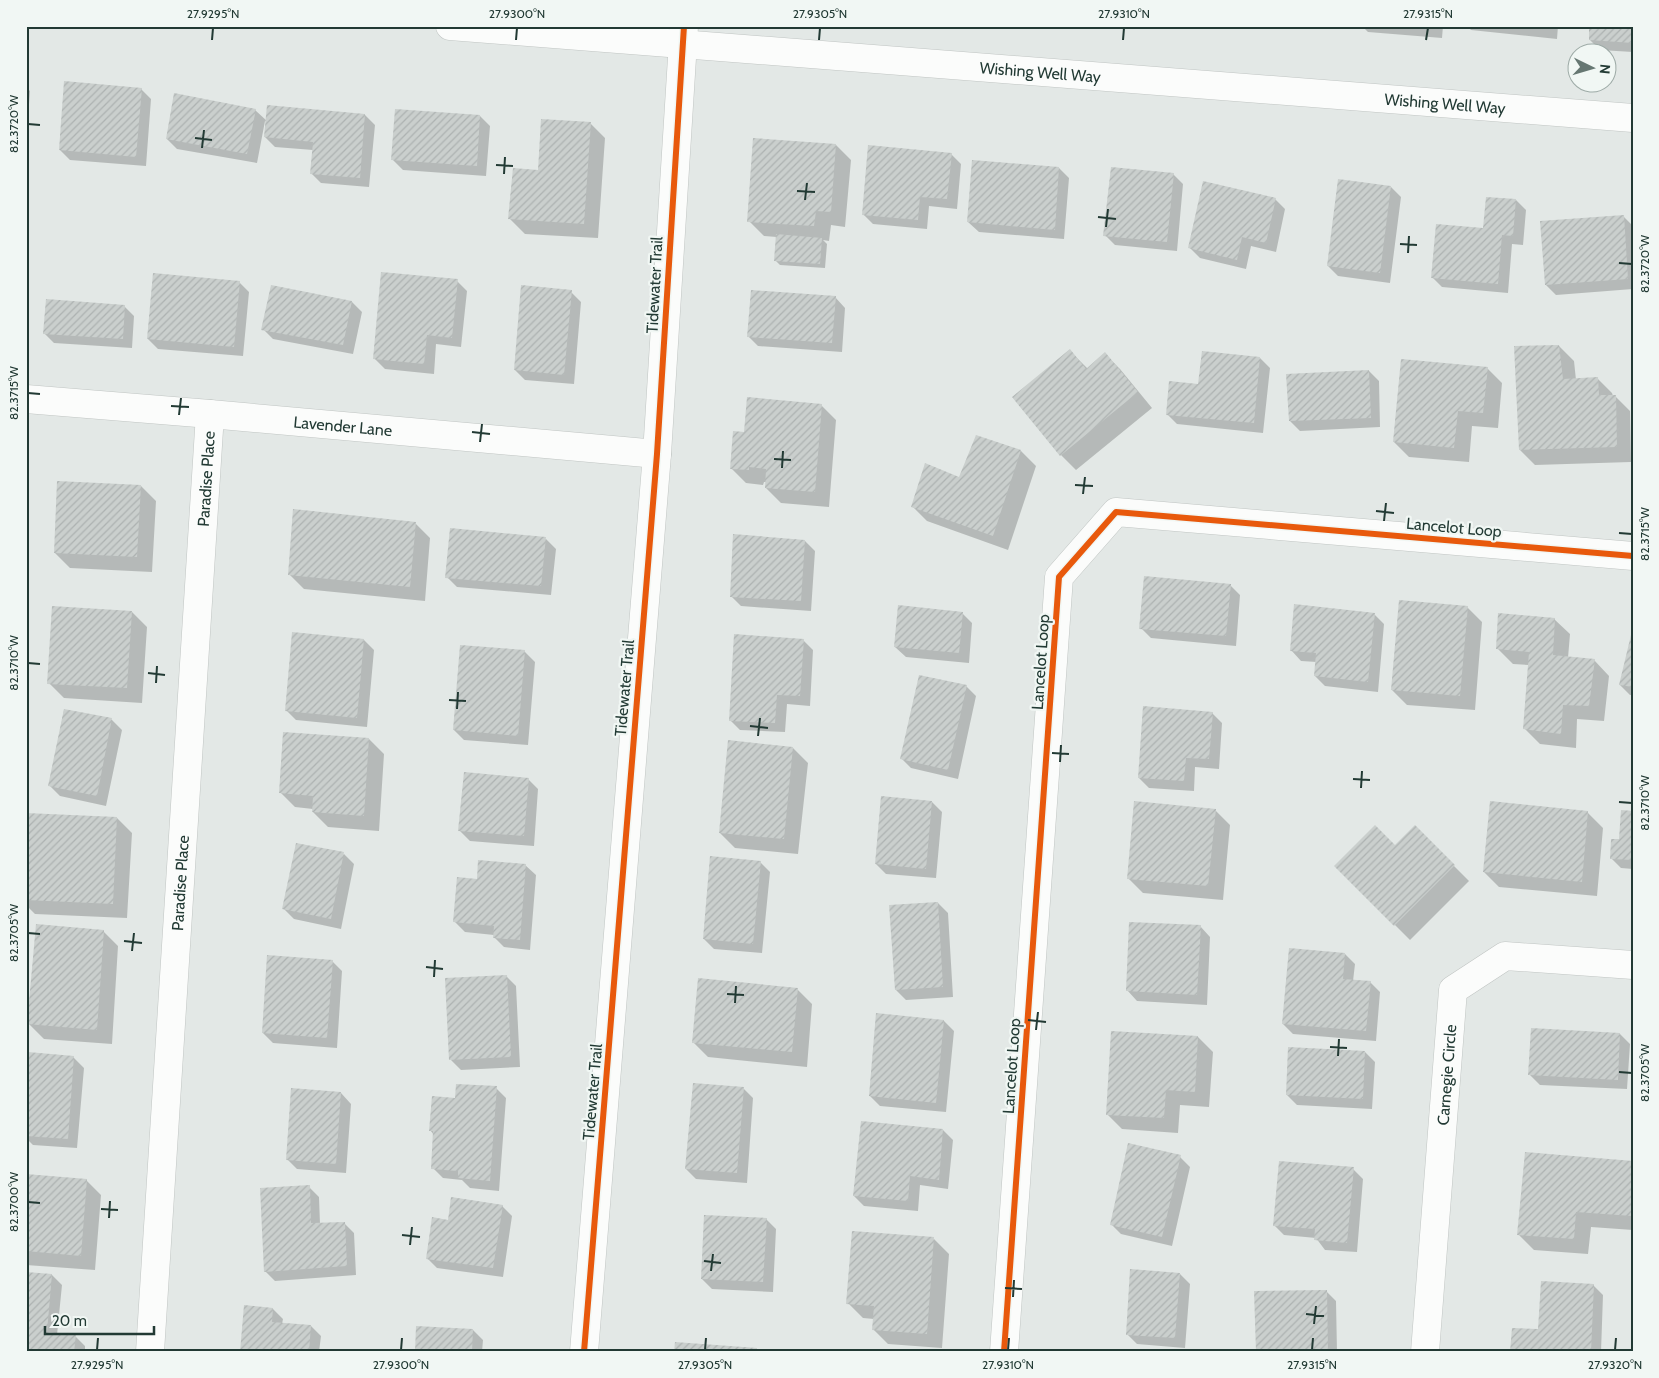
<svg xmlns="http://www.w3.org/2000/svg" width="1659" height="1378" font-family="Cabin,sans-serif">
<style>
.shadow{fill:#0003}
.building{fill:url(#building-hatch)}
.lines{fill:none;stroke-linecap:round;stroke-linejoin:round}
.minor-casing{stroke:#c0c5c3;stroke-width:29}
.minor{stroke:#fbfcfb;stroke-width:28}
.cycleway-casing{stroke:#f1f7f4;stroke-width:9}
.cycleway{stroke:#e8590c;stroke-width:6}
.ticks{fill:none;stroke:#223a34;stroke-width:2}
.labels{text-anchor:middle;stroke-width:4.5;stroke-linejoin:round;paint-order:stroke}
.street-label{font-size:16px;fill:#223a34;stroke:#f1f7f4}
.neatline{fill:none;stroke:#223a34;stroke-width:2}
.ticks-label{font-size:12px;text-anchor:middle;fill:#223a34}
</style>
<defs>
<pattern id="building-hatch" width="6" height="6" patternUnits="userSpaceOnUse" patternTransform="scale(1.25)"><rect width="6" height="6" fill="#cacfcd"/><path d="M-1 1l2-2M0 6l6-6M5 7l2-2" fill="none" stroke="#adb2b1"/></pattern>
</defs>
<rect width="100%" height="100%" fill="#e3e8e6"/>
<path class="shadow" d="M 1362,26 L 1443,26 L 1442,38 L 1368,32 Z
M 1467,26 L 1558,26 L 1557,39 L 1471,30 Z
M 1633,26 L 1633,52 L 1600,50 L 1590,40 Z
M 26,87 L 30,91 L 26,145 Z
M 141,89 L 151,99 L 146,166 L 70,160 L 60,150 Z
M 255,110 L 267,121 L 365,115 L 375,125 L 369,187 L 321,183 L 311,173 L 313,150 L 275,147 L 265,137 L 267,122 L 265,121 L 257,163 L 177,149 L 167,139 Z
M 480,116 L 490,126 L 486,176 L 403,170 L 393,160 Z
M 590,123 L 605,138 L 598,238 L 525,234 L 510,219 L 539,171 Z
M 836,145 L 851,160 L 845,227 L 831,225 L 829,241 L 823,240 L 827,244 L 825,268 L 780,265 L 775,260 L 777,237 L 764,236 L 749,221 Z
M 951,154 L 961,164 L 957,209 L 929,206 L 927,229 L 873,224 L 863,214 Z
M 1059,168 L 1069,178 L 1064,239 L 979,232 L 968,222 Z
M 1173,174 L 1183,184 L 1177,251 L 1115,245 L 1105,235 Z
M 1391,187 L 1401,197 L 1390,283 L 1338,276 L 1328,266 Z
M 1275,199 L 1285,209 L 1276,252 L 1251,246 L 1246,269 L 1200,258 L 1190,248 Z
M 1516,200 L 1526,210 L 1523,245 L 1512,244 L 1508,293 L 1442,287 L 1432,277 Z
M 1623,216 L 1633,226 L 1633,289 L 1556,295 L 1546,285 Z
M 457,281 L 467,291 L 461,347 L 436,344 L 434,374 L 385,369 L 375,359 Z
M 239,282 L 249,292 L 243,356 L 158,349 L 148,339 Z
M 272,286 L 352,302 L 362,312 L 353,354 L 273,339 L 263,329 Z
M 571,292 L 581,302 L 574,384 L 525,380 L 515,370 Z
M 835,297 L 845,308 L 842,352 L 758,346 L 748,336 Z
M 124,306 L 134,316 L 132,348 L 54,343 L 44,333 Z
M 1559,346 L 1574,361 L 1576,380 L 1597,378 L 1612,393 L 1613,396 L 1615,396 L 1630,411 L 1631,462 L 1535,465 L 1520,450 Z
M 1070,351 L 1088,369 L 1105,354 L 1120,369 L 1152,408 L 1076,470 L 1061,455 Z
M 1260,358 L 1270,368 L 1263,433 L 1177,424 L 1167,414 L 1199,385 Z
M 1487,368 L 1502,383 L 1498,428 L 1472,426 L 1469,462 L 1409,457 L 1394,442 Z
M 1369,371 L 1379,381 L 1380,427 L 1300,431 L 1290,421 Z
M 821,405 L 836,420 L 829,507 L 781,503 L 766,488 L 766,482 L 764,482 L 763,485 L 746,483 L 731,468 L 745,434 Z
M 977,437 L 1021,451 L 1036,466 L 1008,550 L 927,521 L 912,506 L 960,479 Z
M 141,486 L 156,501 L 152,572 L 70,568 L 55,553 Z
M 415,523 L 430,538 L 425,601 L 304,589 L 289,574 Z
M 546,539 L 556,549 L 551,595 L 457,587 L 447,577 Z
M 805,541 L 815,551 L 811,611 L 741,606 L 731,596 Z
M 1230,585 L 1240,595 L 1236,646 L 1151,638 L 1141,628 Z
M 1467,607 L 1482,622 L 1475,710 L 1407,705 L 1392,690 Z
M 132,612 L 147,627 L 142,703 L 64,698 L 49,683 Z
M 962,613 L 972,623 L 969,663 L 906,657 L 895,647 Z
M 1374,614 L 1384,624 L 1378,692 L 1325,686 L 1315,676 L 1317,662 L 1301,661 L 1291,650 Z
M 1554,619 L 1570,634 L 1568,658 L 1594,660 L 1609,676 L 1604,721 L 1577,719 L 1576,748 L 1540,744 L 1525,729 L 1529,665 L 1513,664 L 1498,649 Z
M 1633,637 L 1633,695 L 1630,695 L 1620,685 Z
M 364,640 L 374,650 L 367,727 L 296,720 L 286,710 Z
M 803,640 L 813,650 L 810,706 L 787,704 L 785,732 L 740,730 L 730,720 Z
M 525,652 L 535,662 L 528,745 L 464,740 L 454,730 Z
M 966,686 L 976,696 L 958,779 L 911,768 L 901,758 Z
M 64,710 L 112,720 L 122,730 L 106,806 L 60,796 L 50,786 Z
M 1212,713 L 1222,723 L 1219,769 L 1195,767 L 1194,791 L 1149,788 L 1139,778 Z
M 369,739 L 384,754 L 379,831 L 328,827 L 313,812 L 313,809 L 295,807 L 280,792 Z
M 793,748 L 808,763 L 798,854 L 735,848 L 720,833 Z
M 528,779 L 538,789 L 534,846 L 470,841 L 460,831 Z
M 932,802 L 942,812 L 936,878 L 886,874 L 876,864 Z
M 1492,803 L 1588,813 L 1603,828 L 1597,896 L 1499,887 L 1484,872 Z
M 1215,810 L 1230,825 L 1223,900 L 1143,893 L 1128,878 Z
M 1633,812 L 1633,869 L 1621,868 L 1611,858 Z
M 26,814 L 117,818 L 132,833 L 127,918 L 35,914 L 26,905 Z
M 1415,827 L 1469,881 L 1410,940 L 1336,866 L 1395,847 Z
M 344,854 L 354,864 L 341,929 L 294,919 L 284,909 Z
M 760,862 L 770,872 L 762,953 L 714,949 L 704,939 Z
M 525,865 L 536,875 L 530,950 L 504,947 L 494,937 L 494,935 L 465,932 L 455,922 L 478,881 Z
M 938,903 L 948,913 L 953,997 L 906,1000 L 896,990 Z
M 1200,926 L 1210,937 L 1207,1005 L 1137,1001 L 1127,990 Z
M 103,931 L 118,946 L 112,1044 L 44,1039 L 29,1024 Z
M 1345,954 L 1355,964 L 1353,981 L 1370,982 L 1380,992 L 1376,1041 L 1293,1034 L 1283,1024 Z
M 332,961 L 342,971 L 337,1048 L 273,1043 L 263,1033 Z
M 506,976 L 516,986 L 520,1067 L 461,1070 L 451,1060 Z
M 797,989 L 812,1004 L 807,1067 L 708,1057 L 693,1042 Z
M 944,1021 L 954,1031 L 946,1112 L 880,1106 L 870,1096 Z
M 1620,1034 L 1630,1044 L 1627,1089 L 1540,1085 L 1530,1075 Z
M 1198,1037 L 1213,1052 L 1209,1107 L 1180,1105 L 1178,1133 L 1122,1129 L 1107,1114 Z
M 1365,1052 L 1375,1062 L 1372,1109 L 1297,1105 L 1287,1095 Z
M 29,1054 L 74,1058 L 84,1068 L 77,1148 L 33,1145 L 26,1138 L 26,1093 Z
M 496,1088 L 506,1098 L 499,1191 L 470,1188 L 462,1180 L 443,1178 L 433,1168 L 434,1135 L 430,1130 L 456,1100 Z
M 743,1088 L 753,1098 L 747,1183 L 696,1179 L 686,1169 Z
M 293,1089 L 341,1093 L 351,1104 L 346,1173 L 297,1169 L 287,1159 Z
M 943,1130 L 953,1140 L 948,1189 L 920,1185 L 918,1211 L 864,1206 L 854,1196 Z
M 1180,1157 L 1190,1167 L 1172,1246 L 1121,1234 L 1111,1224 Z
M 1633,1162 L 1633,1230 L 1591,1227 L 1588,1254 L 1534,1250 L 1519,1235 Z
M 1353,1169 L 1363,1179 L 1357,1252 L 1325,1250 L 1316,1238 L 1284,1235 L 1274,1225 Z
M 26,1176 L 86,1180 L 101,1195 L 95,1270 L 26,1265 Z
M 309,1187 L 319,1197 L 320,1224 L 344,1223 L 354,1233 L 356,1275 L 275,1281 L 265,1271 Z
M 502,1206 L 512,1216 L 503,1277 L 437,1268 L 427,1258 L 449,1221 Z
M 766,1219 L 776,1229 L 773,1292 L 712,1289 L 702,1279 Z
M 934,1239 L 949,1254 L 942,1348 L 888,1344 L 873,1329 L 874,1319 L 863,1318 L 848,1303 Z
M 1180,1274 L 1190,1284 L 1185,1348 L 1137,1344 L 1127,1334 Z
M 52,1275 L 62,1285 L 57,1335 L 75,1336 L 85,1346 L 85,1352 L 26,1352 Z
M 1593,1285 L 1603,1295 L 1601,1352 L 1511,1352 L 1540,1330 Z
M 1326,1291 L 1336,1301 L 1337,1352 L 1257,1352 Z
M 273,1309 L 283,1319 L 282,1324 L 311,1326 L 321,1336 L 319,1352 L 241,1352 Z
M 473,1330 L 483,1340 L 482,1352 L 416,1352 Z"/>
<path class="building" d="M 1528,26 L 1547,26 L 1547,29 L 1528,28 Z
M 1589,26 L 1633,26 L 1633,43 L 1589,40 Z
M 64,81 L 142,88 L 136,157 L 59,150 Z
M 174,93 L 256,109 L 247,154 L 166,139 Z
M 267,105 L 365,114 L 360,178 L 310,174 L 313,142 L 264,137 Z
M 395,109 L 480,115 L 477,166 L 391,160 Z
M 541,119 L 591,122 L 584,224 L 508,219 L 513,168 L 538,170 Z
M 753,138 L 836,144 L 831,212 L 816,211 L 814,226 L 747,222 Z
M 868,145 L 952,153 L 947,199 L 920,197 L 918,220 L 862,215 Z
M 972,160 L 1059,167 L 1055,230 L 967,222 Z
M 1111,167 L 1174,173 L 1167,242 L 1103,236 Z
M 1338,179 L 1391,186 L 1380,273 L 1327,266 Z
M 1203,181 L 1276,198 L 1266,243 L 1242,237 L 1237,260 L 1188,248 Z
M 1486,197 L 1516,199 L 1513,236 L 1502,235 L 1498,284 L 1431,278 L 1436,224 L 1483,228 Z
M 1624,215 L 1628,279 L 1545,285 L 1540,221 Z
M 776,234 L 822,238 L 820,264 L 774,261 Z
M 381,272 L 458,279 L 452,338 L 427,335 L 424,364 L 373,359 Z
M 153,273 L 240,281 L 234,347 L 147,339 Z
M 271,285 L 352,301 L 343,345 L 261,330 Z
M 521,285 L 572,290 L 564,375 L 514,370 Z
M 751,290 L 836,296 L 832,343 L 747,337 Z
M 46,299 L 125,305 L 123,339 L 43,334 Z
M 1559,345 L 1563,379 L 1598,377 L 1599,395 L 1616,395 L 1617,447 L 1519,450 L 1514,346 Z
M 1070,349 L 1086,369 L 1105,352 L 1138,392 L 1060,456 L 1012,397 Z
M 1202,351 L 1260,357 L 1254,423 L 1166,415 L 1169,381 L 1198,384 Z
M 1401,359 L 1488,367 L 1483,413 L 1458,411 L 1454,448 L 1393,442 Z
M 1369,370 L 1371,418 L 1289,421 L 1286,374 Z
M 747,397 L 822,404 L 815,492 L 765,488 L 766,469 L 749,467 L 749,470 L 730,469 L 733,431 L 744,432 Z
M 976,435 L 1021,450 L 993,536 L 911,507 L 925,463 L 959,477 Z
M 57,481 L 141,485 L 137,557 L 54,553 Z
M 293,509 L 416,522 L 410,587 L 288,575 Z
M 450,528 L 546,537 L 541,586 L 445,578 Z
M 733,534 L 805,540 L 801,601 L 730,597 Z
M 1144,576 L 1231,584 L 1226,636 L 1139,629 Z
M 1399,600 L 1468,606 L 1460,696 L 1391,690 Z
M 1294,604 L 1375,613 L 1368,682 L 1314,676 L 1316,653 L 1290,651 Z
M 898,605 L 963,612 L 959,653 L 894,647 Z
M 52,606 L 132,611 L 127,688 L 47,684 Z
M 1498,613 L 1555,618 L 1553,655 L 1595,659 L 1589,706 L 1563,705 L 1561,734 L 1523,729 L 1529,652 L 1496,649 Z
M 292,632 L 364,639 L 357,718 L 285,711 Z
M 734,634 L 804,639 L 800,696 L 777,695 L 775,723 L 729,721 Z
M 1631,635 L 1633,636 L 1633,687 L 1619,685 Z
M 460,645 L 525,650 L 518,736 L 453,730 Z
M 919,675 L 967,685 L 948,770 L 900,759 Z
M 1143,706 L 1213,712 L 1209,759 L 1186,758 L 1184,781 L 1138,778 Z
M 64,709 L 112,718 L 97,796 L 48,786 Z
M 283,732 L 369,738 L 364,816 L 312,812 L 313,796 L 279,793 Z
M 728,740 L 793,747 L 784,839 L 719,833 Z
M 464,772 L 529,778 L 524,836 L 458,831 Z
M 881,796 L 932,801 L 926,869 L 875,864 Z
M 1134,801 L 1216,809 L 1208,886 L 1127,879 Z
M 1490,801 L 1588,811 L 1582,882 L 1483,872 Z
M 1621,810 L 1633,811 L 1633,860 L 1610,859 L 1611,839 L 1619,839 Z
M 26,813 L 117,817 L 113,904 L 26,900 Z
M 1375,825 L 1395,845 L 1415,825 L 1455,865 L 1394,926 L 1334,866 Z
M 296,843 L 344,852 L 331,919 L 282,909 Z
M 710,856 L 761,861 L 753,944 L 703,939 Z
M 478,860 L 526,864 L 520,940 L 493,938 L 494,926 L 453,922 L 457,877 L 477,879 Z
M 938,902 L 943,987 L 895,990 L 889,905 Z
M 1129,922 L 1201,925 L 1197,995 L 1126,991 Z
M 36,924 L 104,930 L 97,1030 L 27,1024 Z
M 1289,948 L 1345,953 L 1343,979 L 1371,981 L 1366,1031 L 1282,1024 Z
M 267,955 L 333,960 L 327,1038 L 262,1033 Z
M 507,975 L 511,1057 L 449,1060 L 445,978 Z
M 698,978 L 798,988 L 792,1052 L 692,1043 Z
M 876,1013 L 944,1020 L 936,1103 L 869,1096 Z
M 1531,1028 L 1620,1033 L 1618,1080 L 1528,1075 Z
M 1111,1031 L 1198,1036 L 1195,1092 L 1166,1090 L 1164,1118 L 1106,1115 Z
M 1288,1047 L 1365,1051 L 1363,1099 L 1286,1095 Z
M 28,1052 L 74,1056 L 68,1139 L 26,1136 Z
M 693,1083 L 744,1087 L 737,1173 L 685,1169 Z
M 456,1084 L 497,1086 L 490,1181 L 458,1178 L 458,1171 L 431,1169 L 433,1131 L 429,1131 L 432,1096 L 455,1098 Z
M 291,1088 L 341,1092 L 336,1164 L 286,1160 Z
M 861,1121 L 943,1129 L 939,1180 L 910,1176 L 908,1201 L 853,1196 Z
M 1128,1143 L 1181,1155 L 1162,1237 L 1110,1225 Z
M 1525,1152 L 1633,1161 L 1632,1216 L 1576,1212 L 1574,1239 L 1517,1235 Z
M 1279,1161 L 1354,1167 L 1347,1243 L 1314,1240 L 1315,1229 L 1273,1226 Z
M 26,1174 L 87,1179 L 81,1256 L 26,1251 Z
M 310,1185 L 311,1223 L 345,1222 L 347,1266 L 264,1272 L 260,1188 Z
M 451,1197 L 503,1205 L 493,1268 L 426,1259 L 432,1217 L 448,1220 Z
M 704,1215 L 767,1218 L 763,1282 L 701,1279 Z
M 852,1231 L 934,1237 L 927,1334 L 872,1330 L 874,1306 L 846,1304 Z
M 1130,1269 L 1180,1273 L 1175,1338 L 1126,1335 Z
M 26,1272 L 52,1274 L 47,1332 L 76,1335 L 74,1352 L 26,1352 Z
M 1541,1281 L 1594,1284 L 1591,1352 L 1510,1352 L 1512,1328 L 1538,1329 Z
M 1327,1290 L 1328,1352 L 1256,1352 L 1254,1291 Z
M 244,1305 L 273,1308 L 272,1322 L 311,1325 L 309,1352 L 240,1352 Z
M 416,1326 L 473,1329 L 472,1352 L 415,1352 Z
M 675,1342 L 757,1348 L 757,1352 L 674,1352 Z"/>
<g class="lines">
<g class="minor-casing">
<g id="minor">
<path id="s1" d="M 450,26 L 1633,118"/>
<path id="s2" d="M 26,399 L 210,414 L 657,454"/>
<path id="s3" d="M 150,1352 L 210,414"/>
<path d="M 584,1352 L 657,454 L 684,26"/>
<path d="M 1004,1352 L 1059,577 L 1116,512 L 1633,556"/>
<path id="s4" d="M 1425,1352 L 1453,990 L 1505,956 L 1633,965"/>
</g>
</g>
<use href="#minor" class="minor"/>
<g class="cycleway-casing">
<path id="cycleway" d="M 584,1352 L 657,454 L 684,26
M 1004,1352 L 1059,577 L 1116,512 L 1633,556"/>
</g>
<use href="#cycleway" class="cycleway"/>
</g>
<path class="ticks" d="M 212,40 L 213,28M 516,40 L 517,28M 819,40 L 820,28M 1123,40 L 1124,28M 1426,40 L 1428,28M 28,124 L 40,125M 195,138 L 212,140M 202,148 L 204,130M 496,165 L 513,166M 504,174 L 505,157M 797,191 L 815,192M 805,200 L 807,183M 1098,217 L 1116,219M 1106,227 L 1108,209M 1400,244 L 1417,245M 1408,253 L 1409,236M 1619,263 L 1632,264M 28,393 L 40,394M 171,406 L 189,407M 179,415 L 181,398M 472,432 L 490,434M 480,442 L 482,424M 774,459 L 791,460M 782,468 L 783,451M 1075,485 L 1093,486M 1083,494 L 1085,477M 1376,511 L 1394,513M 1384,521 L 1386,503M 1619,533 L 1632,534M 28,663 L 40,664M 148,673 L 165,675M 156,683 L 157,666M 449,700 L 466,701M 457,709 L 458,692M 750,726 L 768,728M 758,736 L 760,718M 1052,753 L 1069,754M 1060,762 L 1061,745M 1353,779 L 1370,780M 1361,788 L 1362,771M 1619,802 L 1632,803M 28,933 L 40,934M 124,941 L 142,943M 132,951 L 134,933M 426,967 L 443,969M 434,977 L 435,960M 727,994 L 744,995M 735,1003 L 736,986M 1028,1020 L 1046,1022M 1036,1030 L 1038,1012M 1330,1047 L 1347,1048M 1338,1056 L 1339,1039M 1619,1072 L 1632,1073M 28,1202 L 40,1203M 101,1209 L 118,1210M 109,1218 L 110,1201M 402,1235 L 420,1237M 410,1245 L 412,1227M 704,1261 L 721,1263M 711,1271 L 713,1254M 1005,1288 L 1022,1289M 1013,1297 L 1014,1280M 1306,1314 L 1324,1316M 1314,1324 L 1316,1306M 97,1350 L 98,1338M 401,1350 L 402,1338M 705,1350 L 706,1338M 1008,1350 L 1009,1338M 1312,1350 L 1313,1338M 1615,1350 L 1616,1338"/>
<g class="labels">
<g class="street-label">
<text dy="6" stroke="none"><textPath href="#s1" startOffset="592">Wishing Well Way</textPath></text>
<text dy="6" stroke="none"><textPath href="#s1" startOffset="998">Wishing Well Way</textPath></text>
<text transform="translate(654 285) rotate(-87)" y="6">Tidewater Trail</text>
<text dy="6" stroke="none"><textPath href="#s2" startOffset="318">Lavender Lane</textPath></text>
<text dy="6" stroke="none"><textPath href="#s3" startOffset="875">Paradise Place</textPath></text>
<text transform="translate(1454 527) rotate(5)" y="6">Lancelot Loop</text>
<text transform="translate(1040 662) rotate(-86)" y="6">Lancelot Loop</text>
<text transform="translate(624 688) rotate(-85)" y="6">Tidewater Trail</text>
<text dy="6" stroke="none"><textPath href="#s3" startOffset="470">Paradise Place</textPath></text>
<text transform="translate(1011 1066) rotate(-86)" y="6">Lancelot Loop</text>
<text dy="6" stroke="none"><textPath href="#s4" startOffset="278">Carnegie Circle</textPath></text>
<text transform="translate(592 1092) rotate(-85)" y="6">Tidewater Trail</text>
</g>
</g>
<rect width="1659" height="1378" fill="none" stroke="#f1f7f4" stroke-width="55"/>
<g transform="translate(1592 68) rotate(95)"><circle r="24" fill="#f1f7f4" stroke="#9eaba7"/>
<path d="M0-4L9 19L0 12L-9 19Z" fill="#667772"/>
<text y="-8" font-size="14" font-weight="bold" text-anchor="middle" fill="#223a34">N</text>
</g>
<path d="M45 1326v8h109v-8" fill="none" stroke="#223a34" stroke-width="2.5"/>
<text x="52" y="1326" font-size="15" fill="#223a34" stroke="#f1f7f4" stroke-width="4" paint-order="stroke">20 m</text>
<rect x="28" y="28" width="1604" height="1322" class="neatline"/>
<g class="ticks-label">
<text x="213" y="18">27.9295°N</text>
<text x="517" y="18">27.9300°N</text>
<text x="820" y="18">27.9305°N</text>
<text x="1124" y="18">27.9310°N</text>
<text x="1428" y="18">27.9315°N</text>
<text transform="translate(14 124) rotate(-90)" y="4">82.3720°W</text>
<text transform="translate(1645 264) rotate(-90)" y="4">82.3720°W</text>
<text transform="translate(14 393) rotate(-90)" y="4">82.3715°W</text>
<text transform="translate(1645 534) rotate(-90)" y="4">82.3715°W</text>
<text transform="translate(14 663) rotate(-90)" y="4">82.3710°W</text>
<text transform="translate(1645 803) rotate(-90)" y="4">82.3710°W</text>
<text transform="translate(14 933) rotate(-90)" y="4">82.3705°W</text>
<text transform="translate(1645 1073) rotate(-90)" y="4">82.3705°W</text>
<text transform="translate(14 1202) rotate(-90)" y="4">82.3700°W</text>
<text x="97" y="1369">27.9295°N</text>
<text x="401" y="1369">27.9300°N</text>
<text x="705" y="1369">27.9305°N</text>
<text x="1008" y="1369">27.9310°N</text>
<text x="1312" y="1369">27.9315°N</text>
<text x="1615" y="1369">27.9320°N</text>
</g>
</svg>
